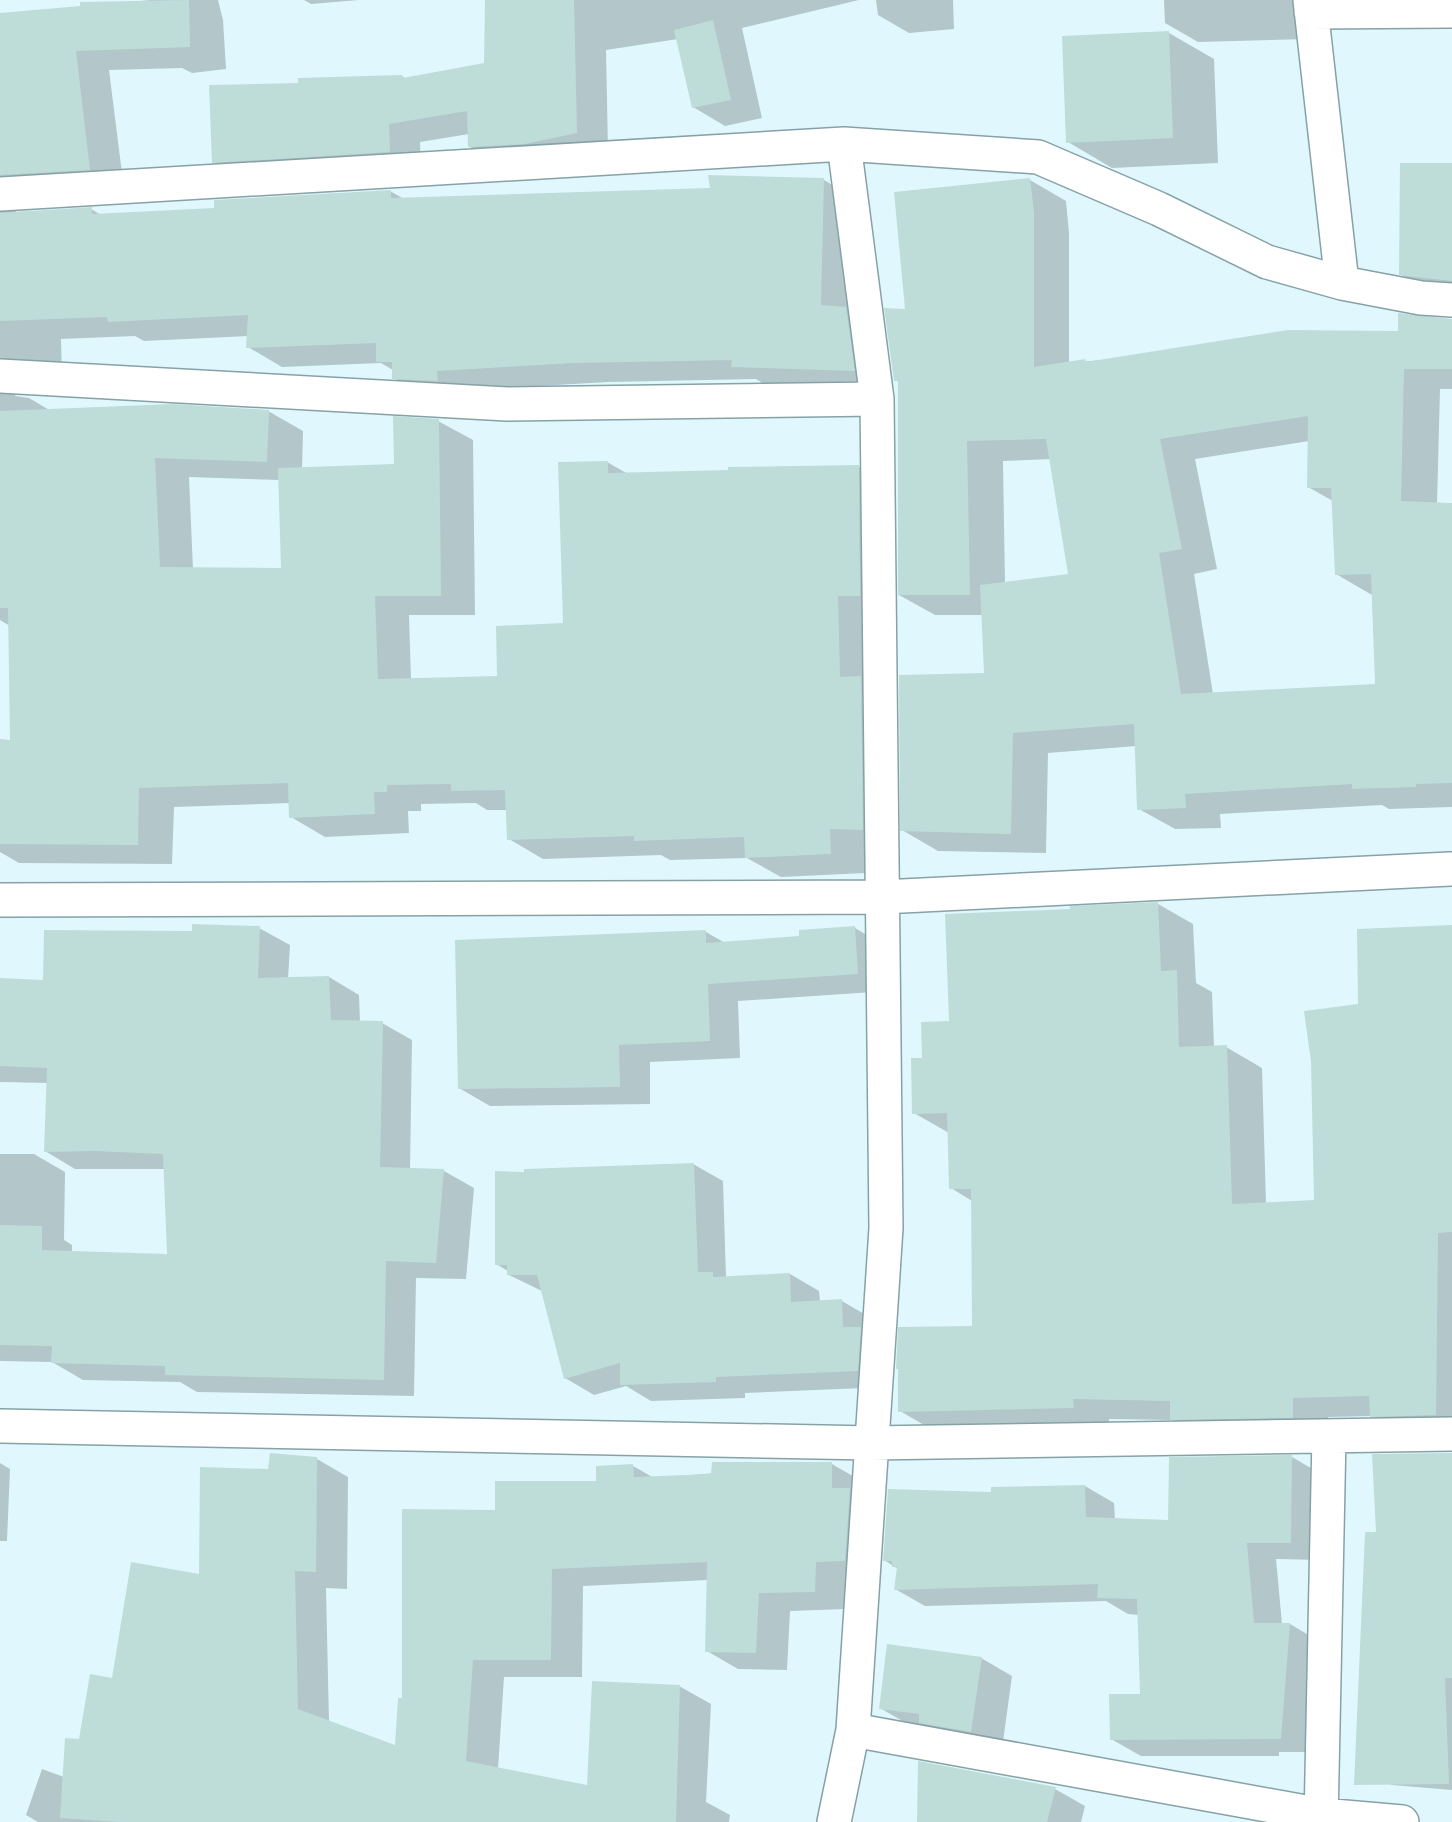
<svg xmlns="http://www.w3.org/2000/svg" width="1452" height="1822" font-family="'Roboto Condensed',sans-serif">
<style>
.shadow{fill:#0003;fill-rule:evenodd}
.building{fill:#bfddd8;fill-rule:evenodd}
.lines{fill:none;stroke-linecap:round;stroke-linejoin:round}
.minor-casing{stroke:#86a2a7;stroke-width:36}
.minor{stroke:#fff;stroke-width:33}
</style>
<rect width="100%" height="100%" fill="#e0f8fd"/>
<path class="shadow" d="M 151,0 L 218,0 L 223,20 L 226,69 L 192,73 L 182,68 L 109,70 L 124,189 L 18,205 L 16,212 L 91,209 L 101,215 L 216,209 L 390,191 L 404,199 L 712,189 L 824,180 L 858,200 L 888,390 L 767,386 L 756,379 L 608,382 L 471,390 L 428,398 L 394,378 L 393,370 L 381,363 L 282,367 L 248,347 L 249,336 L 144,341 L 135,336 L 61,339 L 62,378 L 19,385 L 15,396 L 29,398 L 51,411 L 268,411 L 303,431 L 302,469 L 396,465 L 438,421 L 473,440 L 475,615 L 409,615 L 411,680 L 499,678 L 565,625 L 607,462 L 628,474 L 859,467 L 893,486 L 897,849 L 864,848 L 865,873 L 781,877 L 747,858 L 670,860 L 661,855 L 543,859 L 509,839 L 507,810 L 487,810 L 476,803 L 421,804 L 421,811 L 408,811 L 409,833 L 325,837 L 291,817 L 290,803 L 174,807 L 172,864 L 19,863 L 0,852 L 0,741 L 12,741 L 10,626 L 0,620 L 0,14 ZM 189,477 L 280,480 L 283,569 L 193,569 Z
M 304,0 L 359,0 L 311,4 Z
M 486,0 L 859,0 L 742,28 L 762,118 L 725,126 L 693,107 L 678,39 L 606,50 L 608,151 L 501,165 L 470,147 L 469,134 L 420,142 L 421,170 L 245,180 L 214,162 L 299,84 L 402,76 L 406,79 L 486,65 Z
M 876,0 L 953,0 L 954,29 L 909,33 L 878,15 Z
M 1164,0 L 1340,0 L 1308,39 L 1198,42 L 1165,23 Z
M 1169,33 L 1214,59 L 1218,163 L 1112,168 L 1068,142 Z
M 1452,165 L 1452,295 L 1433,293 L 1400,274 Z
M 1030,180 L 1066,201 L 1069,233 L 1069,363 L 1399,333 L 1452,320 L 1452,389 L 1440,389 L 1437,504 L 1452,505 L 1452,807 L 1389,809 L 1382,805 L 1220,814 L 1221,828 L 1175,829 L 1139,809 L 1136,746 L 1048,753 L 1046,853 L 938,851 L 902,830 L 985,674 L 983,615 L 935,615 L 899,595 L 900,383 L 895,380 L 907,311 ZM 1309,441 L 1308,487 L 1333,501 L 1336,574 L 1372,595 L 1376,685 L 1213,694 L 1194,574 L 1217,569 L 1195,459 ZM 1051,459 L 1069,576 L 1005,584 L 1003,461 Z
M 1158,904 L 1193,924 L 1196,983 L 1212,992 L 1214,1047 L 1226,1047 L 1262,1068 L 1266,1204 L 1315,1202 L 1359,1005 L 1452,927 L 1452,1436 L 1408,1436 L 1373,1416 L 1328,1417 L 1328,1438 L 1207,1439 L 1174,1420 L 1109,1419 L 1109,1428 L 936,1432 L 900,1411 L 974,1327 L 972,1201 L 951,1188 L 949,1133 L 914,1113 L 924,1059 L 950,1023 L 1072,911 Z
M 259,928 L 290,945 L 288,979 L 329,977 L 359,995 L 360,1022 L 382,1023 L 412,1040 L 410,1170 L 444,1171 L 474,1188 L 466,1279 L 416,1278 L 414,1396 L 197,1392 L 180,1382 L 83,1380 L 52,1362 L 0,1361 L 0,1154 L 34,1154 L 65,1172 L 64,1240 L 72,1245 L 72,1253 L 168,1255 L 165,1169 L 75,1169 L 45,1151 L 48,1083 L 0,1082 L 0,980 L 45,981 L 193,932 Z
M 855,928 L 885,946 L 888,991 L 738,1001 L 740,1058 L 650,1062 L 650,1104 L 490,1106 L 459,1088 L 706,932 L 725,943 L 800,938 Z
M 693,1164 L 723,1181 L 726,1278 L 790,1274 L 819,1291 L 820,1302 L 842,1301 L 871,1318 L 887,1387 L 745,1393 L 745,1398 L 651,1401 L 626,1386 L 594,1395 L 565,1378 L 542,1291 L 509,1275 L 508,1271 L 496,1264 L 526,1174 Z
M 1452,1454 L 1452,1790 L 1392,1785 L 1356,1765 L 1378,1533 Z
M 1292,1457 L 1321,1474 L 1321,1560 L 1276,1559 L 1282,1624 L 1290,1624 L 1319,1641 L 1310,1752 L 1279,1752 L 1279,1756 L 1141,1756 L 1111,1739 L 1141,1695 L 1139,1615 L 1128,1614 L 1106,1601 L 925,1606 L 895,1589 L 898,1569 L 884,1560 L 993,1494 L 1085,1486 L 1114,1503 L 1115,1520 L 1170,1521 Z
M 317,1459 L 348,1477 L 347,1589 L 326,1588 L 329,1722 L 397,1747 L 404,1700 L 496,1512 L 598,1482 L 633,1466 L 654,1478 L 832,1464 L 863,1482 L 846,1609 L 790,1611 L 787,1670 L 738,1669 L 707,1651 L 708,1580 L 583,1586 L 582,1677 L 504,1677 L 498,1769 L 589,1787 L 679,1686 L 711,1704 L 706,1802 L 730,1815 L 729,1822 L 38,1822 L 26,1815 L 42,1769 L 64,1777 L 113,1680 L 201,1575 L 270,1470 Z
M 0,1463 L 10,1469 L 7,1541 L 0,1541 Z
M 981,1658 L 1012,1676 L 1002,1749 L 911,1726 L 880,1708 Z
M 1055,1789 L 1085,1806 L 1081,1822 L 918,1822 Z"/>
<path class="building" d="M 189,0 L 190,47 L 76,51 L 90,170 L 0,175 L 0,13 L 80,6 L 80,2 Z
M 485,0 L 574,0 L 577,133 L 525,144 L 468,147 L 467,111 L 389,124 L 390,152 L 212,163 L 209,85 L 298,83 L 298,78 L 402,75 L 403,78 L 484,63 Z
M 713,20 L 731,100 L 692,108 L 674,30 Z
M 1169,31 L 1173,138 L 1066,143 L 1062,36 Z
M 1400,163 L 1452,163 L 1452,281 L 1399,275 Z
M 708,175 L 824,178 L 821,305 L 846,307 L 855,371 L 731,367 L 732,360 L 573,363 L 437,371 L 438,381 L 392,379 L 392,362 L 376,362 L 376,343 L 246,348 L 248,315 L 108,322 L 107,317 L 0,321 L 0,213 L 92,207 L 92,214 L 214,208 L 214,200 L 391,190 L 391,198 L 710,188 Z
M 1030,178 L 1034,212 L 1034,367 L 1085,359 L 1086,362 L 1288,330 L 1398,331 L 1398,313 L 1452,319 L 1452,369 L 1404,369 L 1401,501 L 1452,503 L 1452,783 L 1416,784 L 1416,787 L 1352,789 L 1352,784 L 1185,794 L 1186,808 L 1137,810 L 1134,724 L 1013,733 L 1011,834 L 900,831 L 899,675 L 984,673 L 980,585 L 1068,574 L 1046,439 L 967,441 L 970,595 L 898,595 L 898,381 L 894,381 L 884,308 L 905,309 L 894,192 ZM 1308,416 L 1307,488 L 1331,488 L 1335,575 L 1371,574 L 1375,684 L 1181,694 L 1159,553 L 1182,549 L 1160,439 Z
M 173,404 L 269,410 L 267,462 L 155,458 L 160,567 L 281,568 L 278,468 L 394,464 L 393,416 L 439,419 L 441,596 L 375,596 L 378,679 L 497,676 L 496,626 L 563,623 L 558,462 L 608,461 L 608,473 L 728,470 L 728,467 L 859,465 L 860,596 L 838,596 L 840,677 L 861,676 L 863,830 L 830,829 L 831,854 L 745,858 L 744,837 L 634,841 L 634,836 L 507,840 L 505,790 L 451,791 L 451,784 L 387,785 L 387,792 L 374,792 L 375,814 L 289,818 L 288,783 L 139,788 L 138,845 L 0,844 L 0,739 L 10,740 L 8,608 L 0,608 L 0,411 Z
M 1158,902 L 1161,971 L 1177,970 L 1179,1047 L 1227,1045 L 1232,1204 L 1314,1200 L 1311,1062 L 1304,1011 L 1358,1004 L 1357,929 L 1452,925 L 1452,1232 L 1438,1233 L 1436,1415 L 1370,1417 L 1369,1396 L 1293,1398 L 1293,1418 L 1170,1420 L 1170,1401 L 1073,1399 L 1074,1408 L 898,1412 L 898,1369 L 896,1369 L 898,1327 L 972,1326 L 971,1189 L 949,1189 L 947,1113 L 912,1114 L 911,1058 L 922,1058 L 921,1022 L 949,1021 L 945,914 L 1070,909 L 1070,906 Z
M 192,924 L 260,926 L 258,978 L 329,976 L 331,1020 L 383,1021 L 380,1167 L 444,1169 L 436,1263 L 386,1261 L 384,1380 L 165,1375 L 165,1366 L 51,1363 L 52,1346 L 0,1345 L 0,1225 L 42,1226 L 42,1250 L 167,1254 L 163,1154 L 94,1151 L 44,1152 L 47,1068 L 0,1066 L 0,978 L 43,980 L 44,930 L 192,931 Z
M 855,926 L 858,974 L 708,984 L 710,1041 L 619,1045 L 620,1087 L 458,1089 L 455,940 L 706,930 L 706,943 L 799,936 L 799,930 Z
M 694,1163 L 698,1272 L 713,1272 L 713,1277 L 790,1273 L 791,1302 L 842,1299 L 843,1327 L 861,1327 L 858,1371 L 716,1377 L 716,1382 L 620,1385 L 620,1363 L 564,1379 L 537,1275 L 507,1275 L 507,1265 L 495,1265 L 495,1171 L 524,1172 L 524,1169 Z
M 270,1453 L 317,1457 L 316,1572 L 295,1571 L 298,1709 L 395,1745 L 398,1698 L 402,1698 L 402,1509 L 495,1510 L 495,1481 L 596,1481 L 596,1466 L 633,1464 L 634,1477 L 711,1474 L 712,1462 L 832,1462 L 832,1488 L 850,1488 L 845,1561 L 816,1562 L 815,1592 L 759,1593 L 756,1653 L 705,1652 L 707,1562 L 552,1569 L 551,1660 L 473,1660 L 466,1761 L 587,1785 L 592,1681 L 680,1685 L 676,1822 L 120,1822 L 60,1818 L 65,1738 L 79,1739 L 90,1674 L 112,1678 L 131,1562 L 199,1574 L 200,1467 L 268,1469 Z
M 1452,1453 L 1452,1678 L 1445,1678 L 1449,1784 L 1354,1785 L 1365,1532 L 1376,1532 L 1372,1454 Z
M 1292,1455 L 1291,1543 L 1247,1543 L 1254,1623 L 1290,1623 L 1281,1739 L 1110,1740 L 1109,1694 L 1140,1694 L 1137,1599 L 1097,1598 L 1098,1584 L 894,1590 L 897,1567 L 892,1567 L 892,1561 L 883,1561 L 888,1489 L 991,1492 L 991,1487 L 1085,1485 L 1086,1517 L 1168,1520 L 1169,1457 Z
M 887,1644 L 982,1657 L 971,1732 L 919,1723 L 919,1714 L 879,1709 Z
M 918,1761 L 1056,1787 L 1047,1822 L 917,1822 Z"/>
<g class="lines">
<g class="minor-casing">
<path id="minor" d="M 1310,0 L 1342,283
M 1311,12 L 1452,11
M 0,194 L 844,144 L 1038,157 L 1159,209 L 1267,262 L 1342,283 L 1421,298 L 1452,300
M 0,376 L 507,404 L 877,399
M 0,900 L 882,897 L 1450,869
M 0,1426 L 871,1443 L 1452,1434
M 853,1730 L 1322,1815 L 1402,1822
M 834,1822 L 853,1730 L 886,1228 L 877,399 L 844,144
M 1321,1822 L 1329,1436"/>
</g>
<use href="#minor" class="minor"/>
</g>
</svg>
